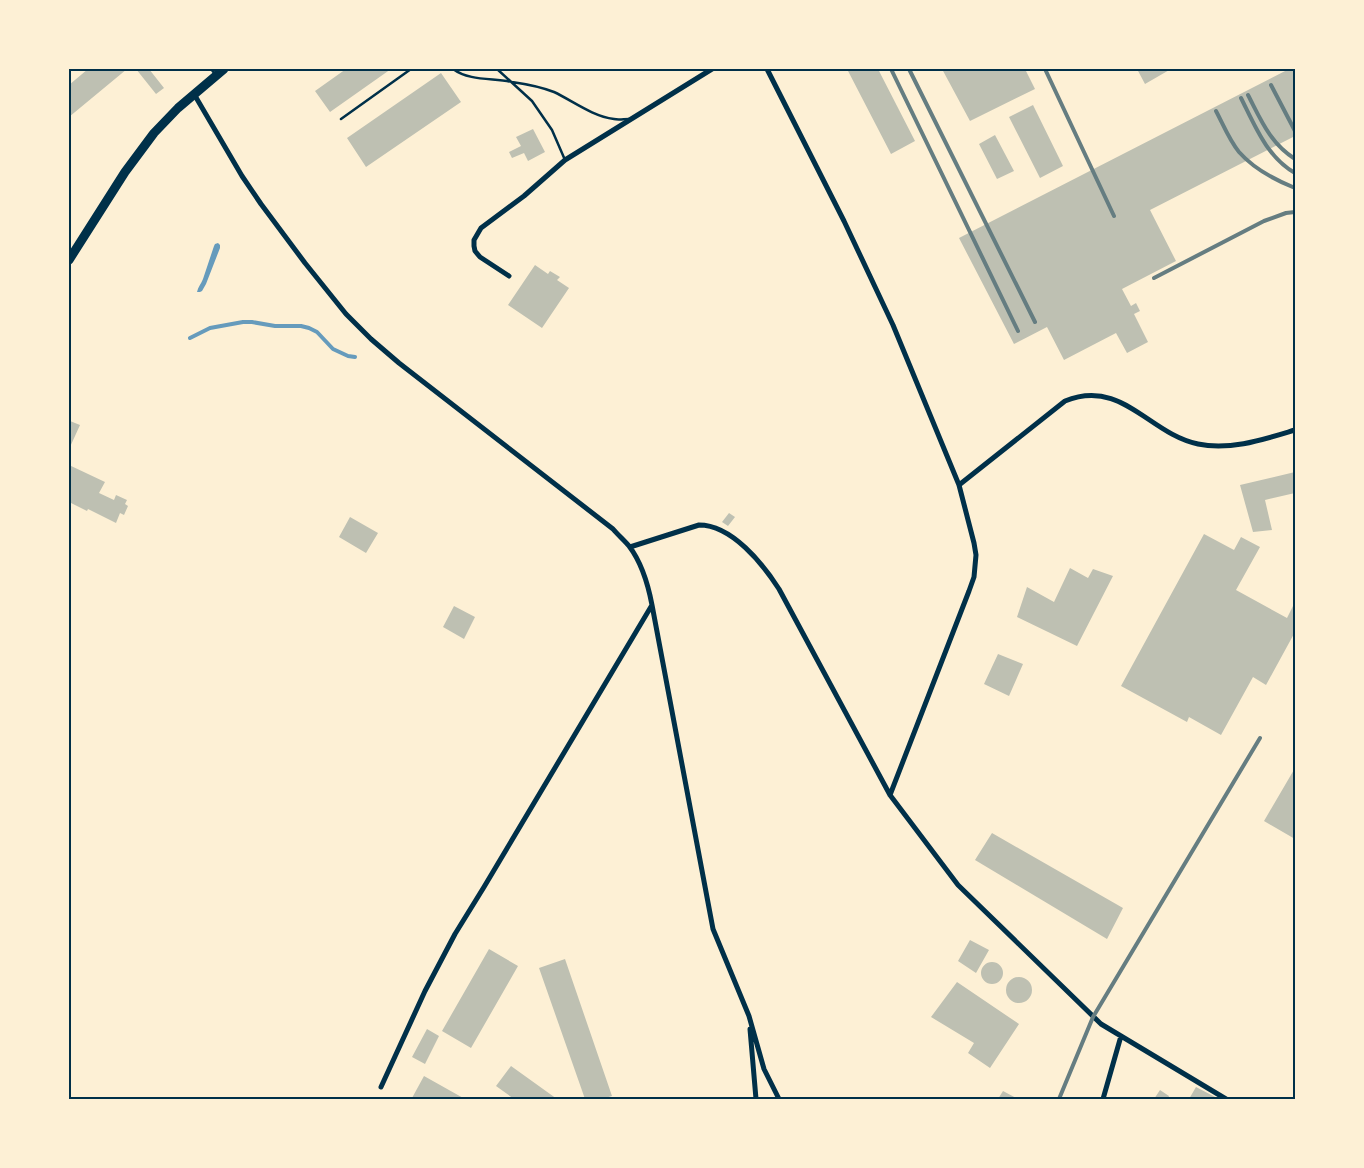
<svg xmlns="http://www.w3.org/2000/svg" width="1364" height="1168" font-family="'Noto Sans',sans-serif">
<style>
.water{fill:#669bbc}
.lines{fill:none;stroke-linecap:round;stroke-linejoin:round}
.stream{stroke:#669bbc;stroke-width:4}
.building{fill:#bec0b2}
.service{stroke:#003049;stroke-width:2.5}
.minor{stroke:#003049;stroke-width:5}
.primary{stroke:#003049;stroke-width:9}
.rail{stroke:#657d81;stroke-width:4}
.neatline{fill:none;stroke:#003049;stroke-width:2}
</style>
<rect width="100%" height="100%" fill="#fdf0d5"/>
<path class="water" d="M 218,243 L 220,245 L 220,248 L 206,284 L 202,291 L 200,292 L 197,292 C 198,287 201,284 203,279 L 214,246 L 215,244 Z"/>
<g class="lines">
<path class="stream" d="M 190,338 L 210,328 L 243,322 L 252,322 L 275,326 L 301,326 L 309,328 L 317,332 L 333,349 L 348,356 L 355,357"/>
</g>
<path class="building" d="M 88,69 L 127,69 L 69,117 L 69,85 Z
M 136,69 L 149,69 L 164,88 L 156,94 Z
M 346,69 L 391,69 L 330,112 L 315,91 Z
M 847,69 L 878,69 L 915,141 L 891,154 Z
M 942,69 L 1025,69 L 1035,89 L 970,121 Z
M 1137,69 L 1171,69 L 1145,84 Z
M 1289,69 L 1295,69 L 1295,136 L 1150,210 L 1176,261 L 1122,289 L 1131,306 L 1136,303 L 1140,311 L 1134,314 L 1148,342 L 1127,353 L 1116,333 L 1064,360 L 1047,327 L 1014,344 L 959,238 Z
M 441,73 L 461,102 L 366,167 L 347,138 Z
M 1033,105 L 1063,166 L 1040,178 L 1009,117 Z
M 533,129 L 545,152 L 528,161 L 524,153 L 512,158 L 509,152 L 521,146 L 516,137 Z
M 995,135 L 1014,171 L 997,179 L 979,144 Z
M 535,265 L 548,274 L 550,271 L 560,277 L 557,280 L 569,288 L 542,328 L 508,305 Z
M 70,421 L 80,425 L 70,447 L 69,446 L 69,424 Z
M 69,465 L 105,482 L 99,493 L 114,500 L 116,495 L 127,500 L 125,504 L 128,506 L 124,515 L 120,513 L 116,523 L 88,509 L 87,511 L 69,502 Z
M 1295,472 L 1295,493 L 1265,500 L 1272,530 L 1253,532 L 1240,485 Z
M 729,513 L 735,517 L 728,526 L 722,522 Z
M 350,517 L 378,533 L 366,553 L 339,537 Z
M 1204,534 L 1234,550 L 1241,537 L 1260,547 L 1236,590 L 1287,618 L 1295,602 L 1295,632 L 1266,685 L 1253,677 L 1221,735 L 1189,717 L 1187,722 L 1121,686 Z
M 1070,568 L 1088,578 L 1093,569 L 1113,576 L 1077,646 L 1017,617 L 1027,587 L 1054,602 Z
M 454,606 L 475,617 L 464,639 L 443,627 Z
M 998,654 L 1023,664 L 1009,696 L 984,684 Z
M 1295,768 L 1295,839 L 1264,821 Z
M 992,833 L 1123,908 L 1107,939 L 975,860 Z
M 970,940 L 989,950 L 976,973 L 958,961 Z
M 489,949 L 518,966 L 471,1048 L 442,1031 Z
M 565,959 L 612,1096 L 602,1099 L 585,1099 L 539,968 Z
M981 973a11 11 0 1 1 22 0a11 11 0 1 1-22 0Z
M1006 990a13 13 0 1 1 26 0a13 13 0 1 1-26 0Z
M 957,982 L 1019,1024 L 990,1068 L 968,1053 L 974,1043 L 931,1017 Z
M 427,1029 L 439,1036 L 425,1064 L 412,1057 Z
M 511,1066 L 557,1099 L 514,1099 L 496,1086 Z
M 424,1076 L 465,1099 L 415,1099 L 412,1098 Z
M 1196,1087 L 1219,1099 L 1189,1099 Z
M 1160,1090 L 1169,1096 L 1168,1099 L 1154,1099 Z
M 1003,1091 L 1018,1099 L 998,1099 Z"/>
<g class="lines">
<path class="service" d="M 211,69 L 215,74
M 453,69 C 469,81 493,78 512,82 C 526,84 541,87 554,92 C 573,101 592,116 614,119 C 618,120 624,119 629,119
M 497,69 L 532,101 L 552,130 L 565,160
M 341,119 L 411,69"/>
<path class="minor" d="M 767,69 L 844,221 L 893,325 L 959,485 L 974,543 L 976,555 L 974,577 L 969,591 L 890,795
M 194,94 L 242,176 L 261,204 L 305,263 L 346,314 L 371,339 L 399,363 L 613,529 C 618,535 624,540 629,546 C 642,563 648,584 652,605 L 484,887 L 455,934 L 425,991 L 381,1087
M 509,276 L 480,257 L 475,251 L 474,246 L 474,240 L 481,228 L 524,196 L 565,160 L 712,69
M 959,485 L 1065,401 C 1122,378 1149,434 1198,444 C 1230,451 1265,439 1295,430
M 630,547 L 699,525 C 732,525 763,564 779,589 L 890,795 L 958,885 L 1101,1024 L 1226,1099
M 652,605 L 713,929 L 749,1016 L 764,1069 L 779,1099
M 750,1029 L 756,1099
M 1103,1099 L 1121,1036"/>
<path class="primary" d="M 69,260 L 125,172 L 154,133 L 178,108 L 224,69"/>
<path class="rail" d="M 891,69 L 1018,331
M 909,69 L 1035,322
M 1045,69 L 1114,216
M 1271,85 L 1295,131
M 1248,95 C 1261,120 1270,143 1295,159
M 1241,98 C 1255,126 1267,157 1295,173
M 1216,111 C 1223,124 1229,140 1239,152 C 1254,169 1275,180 1295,188
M 1154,278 L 1264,221 L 1286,213 L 1295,212
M 1059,1099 L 1093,1017 L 1260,738"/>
</g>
<rect width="1364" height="1168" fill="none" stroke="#fdf0d5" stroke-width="140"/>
<rect x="70" y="70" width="1224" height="1028" class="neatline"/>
</svg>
